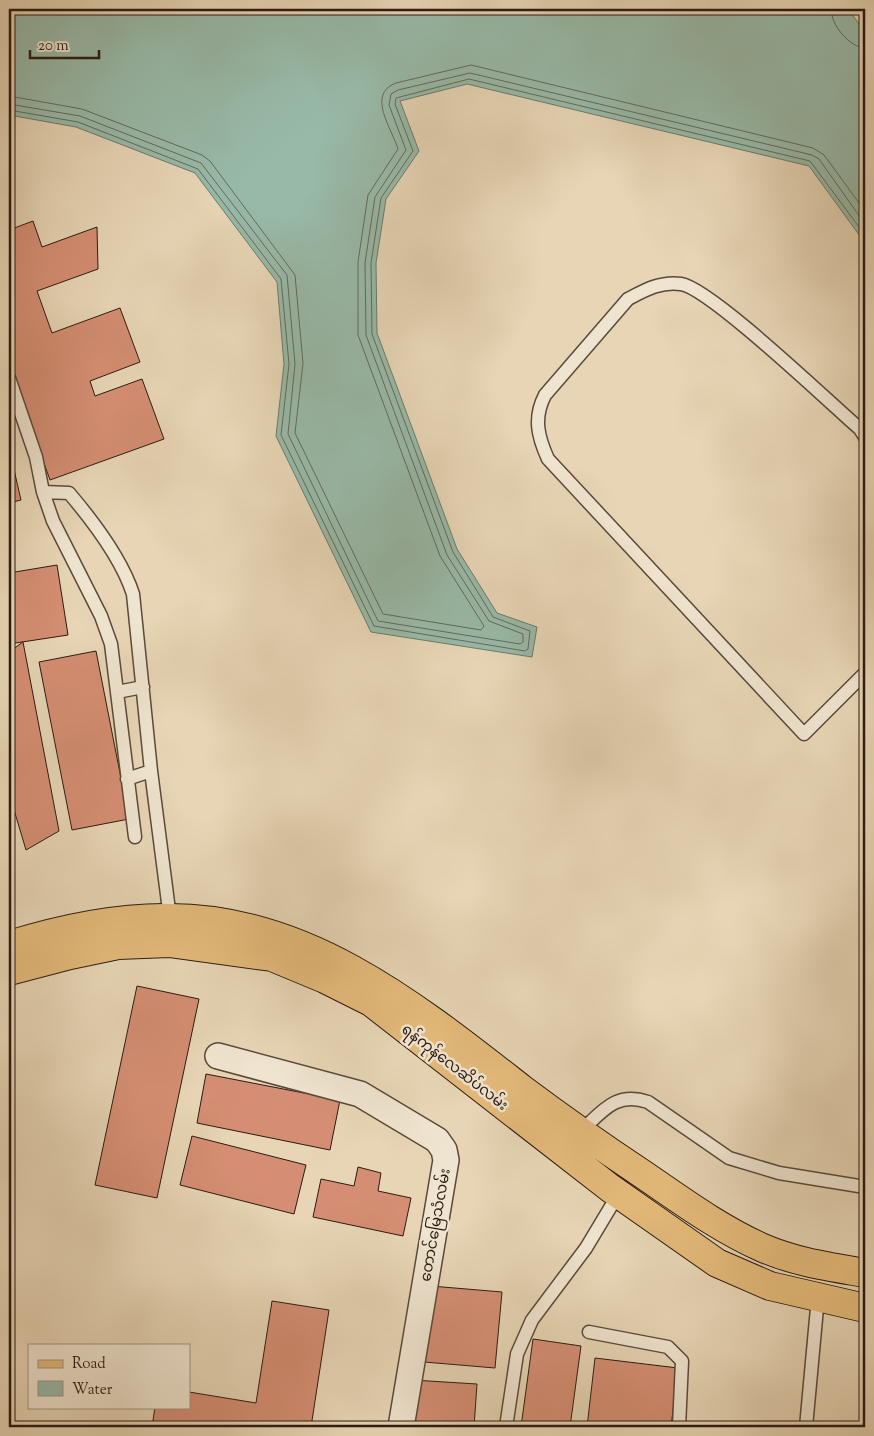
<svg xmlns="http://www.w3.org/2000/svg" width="874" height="1436" font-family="'Sorts Mill Goudy','Noto Sans Myanmar',serif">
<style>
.water{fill:#98b9a8;stroke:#6c7a6c}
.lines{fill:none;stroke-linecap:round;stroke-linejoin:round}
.shore{stroke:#626a5c;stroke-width:1}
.building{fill:#d58e73;stroke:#2b1b11}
.service-casing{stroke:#5a4a3a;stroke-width:15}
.minor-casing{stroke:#5a4a3a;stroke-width:28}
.primary-casing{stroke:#2b1b11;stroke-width:30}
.service{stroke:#efe4cf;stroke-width:12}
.minor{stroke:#efe4cf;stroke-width:25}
.primary{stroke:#e4ba7a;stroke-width:28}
.labels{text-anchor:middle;stroke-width:5;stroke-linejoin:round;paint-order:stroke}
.street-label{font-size:15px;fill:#2b1b11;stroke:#efe4cf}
</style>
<rect width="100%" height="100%" fill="#e7d5b5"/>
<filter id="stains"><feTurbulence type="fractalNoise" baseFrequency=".004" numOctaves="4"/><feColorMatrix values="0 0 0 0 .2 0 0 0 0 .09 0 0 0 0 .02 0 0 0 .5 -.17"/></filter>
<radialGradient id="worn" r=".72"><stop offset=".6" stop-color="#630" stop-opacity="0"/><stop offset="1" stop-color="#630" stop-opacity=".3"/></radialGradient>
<path class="water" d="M 9,9 L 848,9 L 865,32 L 865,243 L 809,166 L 467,84 L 400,101 L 419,151 L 386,199 L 376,263 L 377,333 L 457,549 L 497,613 L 537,627 L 532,657 L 371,632 L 276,436 L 284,364 L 277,282 L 195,173 L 76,127 L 9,115 Z"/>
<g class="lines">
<path class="shore" d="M 831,9 C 831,25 849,47 865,48
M 9,96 L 82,109 L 202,155 L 210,161 L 295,275 L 303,363 L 295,433 L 383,614 L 481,630 L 484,626 L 440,556 L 358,335 L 358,262 L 368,195 L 398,149 C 392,129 366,94 396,83 L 471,65 L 813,148 L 824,155 L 865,211
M 9,104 L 80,116 L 201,163 L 287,275 L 295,364 L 288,434 L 378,621 L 520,644 L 523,642 L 523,634 L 489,621 L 447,555 L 366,335 L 365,263 L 375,197 L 406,150 L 389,105 L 391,94 L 398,90 L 470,73 L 812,155 L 819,159 L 865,224
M 9,110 L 78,122 L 198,169 L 281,279 L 289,364 L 281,435 L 374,626 L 525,651 L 528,649 L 530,631 L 493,617 L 453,552 L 372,334 L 371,263 L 381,198 L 413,151 L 395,104 L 396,98 L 469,79 L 810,161 L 865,235"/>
</g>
<path class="building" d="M 33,221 L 42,247 L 97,227 L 98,269 L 37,291 L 52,333 L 120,308 L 140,362 L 90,381 L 95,396 L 142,379 L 164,439 L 50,480 L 9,365 L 9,230 Z
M 9,448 L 21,500 L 9,503 Z
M 57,565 L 68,635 L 9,644 L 9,573 Z
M 23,642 L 59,831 L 26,850 L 9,793 L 9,652 Z
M 96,651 L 129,819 L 72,830 L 39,662 Z
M 137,986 L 199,999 L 157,1198 L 95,1185 Z
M 206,1074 L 340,1100 L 330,1150 L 197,1123 Z
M 192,1136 L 306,1165 L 294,1214 L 180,1185 Z
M 358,1167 L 381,1173 L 378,1191 L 411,1198 L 403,1236 L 313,1217 L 321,1179 L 354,1186 Z
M 431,1286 L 502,1292 L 495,1368 L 424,1362 Z
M 272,1301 L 329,1310 L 311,1427 L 152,1427 L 155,1407 L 189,1407 L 189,1392 L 256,1403 Z
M 533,1339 L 581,1346 L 570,1427 L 521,1427 Z
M 595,1358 L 678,1368 L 671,1427 L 587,1427 Z
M 413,1380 L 477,1384 L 474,1427 L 410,1427 Z"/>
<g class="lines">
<g class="service-casing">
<path id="service" d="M 9,378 L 36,457 L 43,492 L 53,521 L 101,616 L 111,644 L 135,837
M 865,437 L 860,429 C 831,404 710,288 681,284 C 661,281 645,290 628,299 L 545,395 C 533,418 538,437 548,459 L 804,734 L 865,673
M 43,492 L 69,493 C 92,520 122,560 133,594 L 151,771 L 170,918
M 117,692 L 143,687
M 127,779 L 151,771
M 579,1133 C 602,1112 615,1091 648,1102 L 729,1158 L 779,1173 L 865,1187
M 589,1332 L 668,1347 L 682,1361 L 679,1427
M 506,1427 L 517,1354 L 532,1320 L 586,1248 L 619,1193
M 806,1427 L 818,1297"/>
</g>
<g class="minor-casing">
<path id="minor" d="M 218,1056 L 360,1094 L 437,1140 L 444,1150 L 446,1160 L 401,1427"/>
</g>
<g class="primary-casing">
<path id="primary" d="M 9,945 C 61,929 115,917 170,918 C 308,918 418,1008 522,1089 C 562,1119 602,1147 644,1175 C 682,1201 720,1229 763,1248 C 795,1262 831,1267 865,1273
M 9,971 L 70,955 L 118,945 L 169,943 L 272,957 L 325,979 L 371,1002 L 610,1188 L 717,1263 L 770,1286 L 865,1308"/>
</g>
<use href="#service" class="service"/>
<use href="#minor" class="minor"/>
<use href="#primary" class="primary"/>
</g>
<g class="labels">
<g class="street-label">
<text transform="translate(455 1067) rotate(38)" y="5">ရန်ကုန်လေဆိပ်လမ်း</text>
<text transform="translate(435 1225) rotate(-80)" y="5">တောင်မြေသံလမ်း</text>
</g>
</g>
<rect width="874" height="1436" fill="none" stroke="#e7d5b5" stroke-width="30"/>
<rect x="10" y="10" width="854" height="1416" fill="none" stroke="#2b1b11" stroke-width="2.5"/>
<rect x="15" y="15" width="844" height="1406" fill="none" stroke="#2b1b11"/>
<rect x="28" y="1344" width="162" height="65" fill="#efe4cf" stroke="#a19483"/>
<rect x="38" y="1360" width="25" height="8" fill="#e4ba7a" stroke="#a19483"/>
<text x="72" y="1368" font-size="15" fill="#2b1b11">Road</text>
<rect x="38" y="1381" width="25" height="15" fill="#98b9a8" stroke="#a19483"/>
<text x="72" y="1394" font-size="15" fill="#2b1b11">Water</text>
<path d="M30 50v8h69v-8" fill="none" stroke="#2b1b11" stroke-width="2.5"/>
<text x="38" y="50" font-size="15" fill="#2b1b11" stroke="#efe4cf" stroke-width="4" paint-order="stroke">20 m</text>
<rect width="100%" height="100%" filter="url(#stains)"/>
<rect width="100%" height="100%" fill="url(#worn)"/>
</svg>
